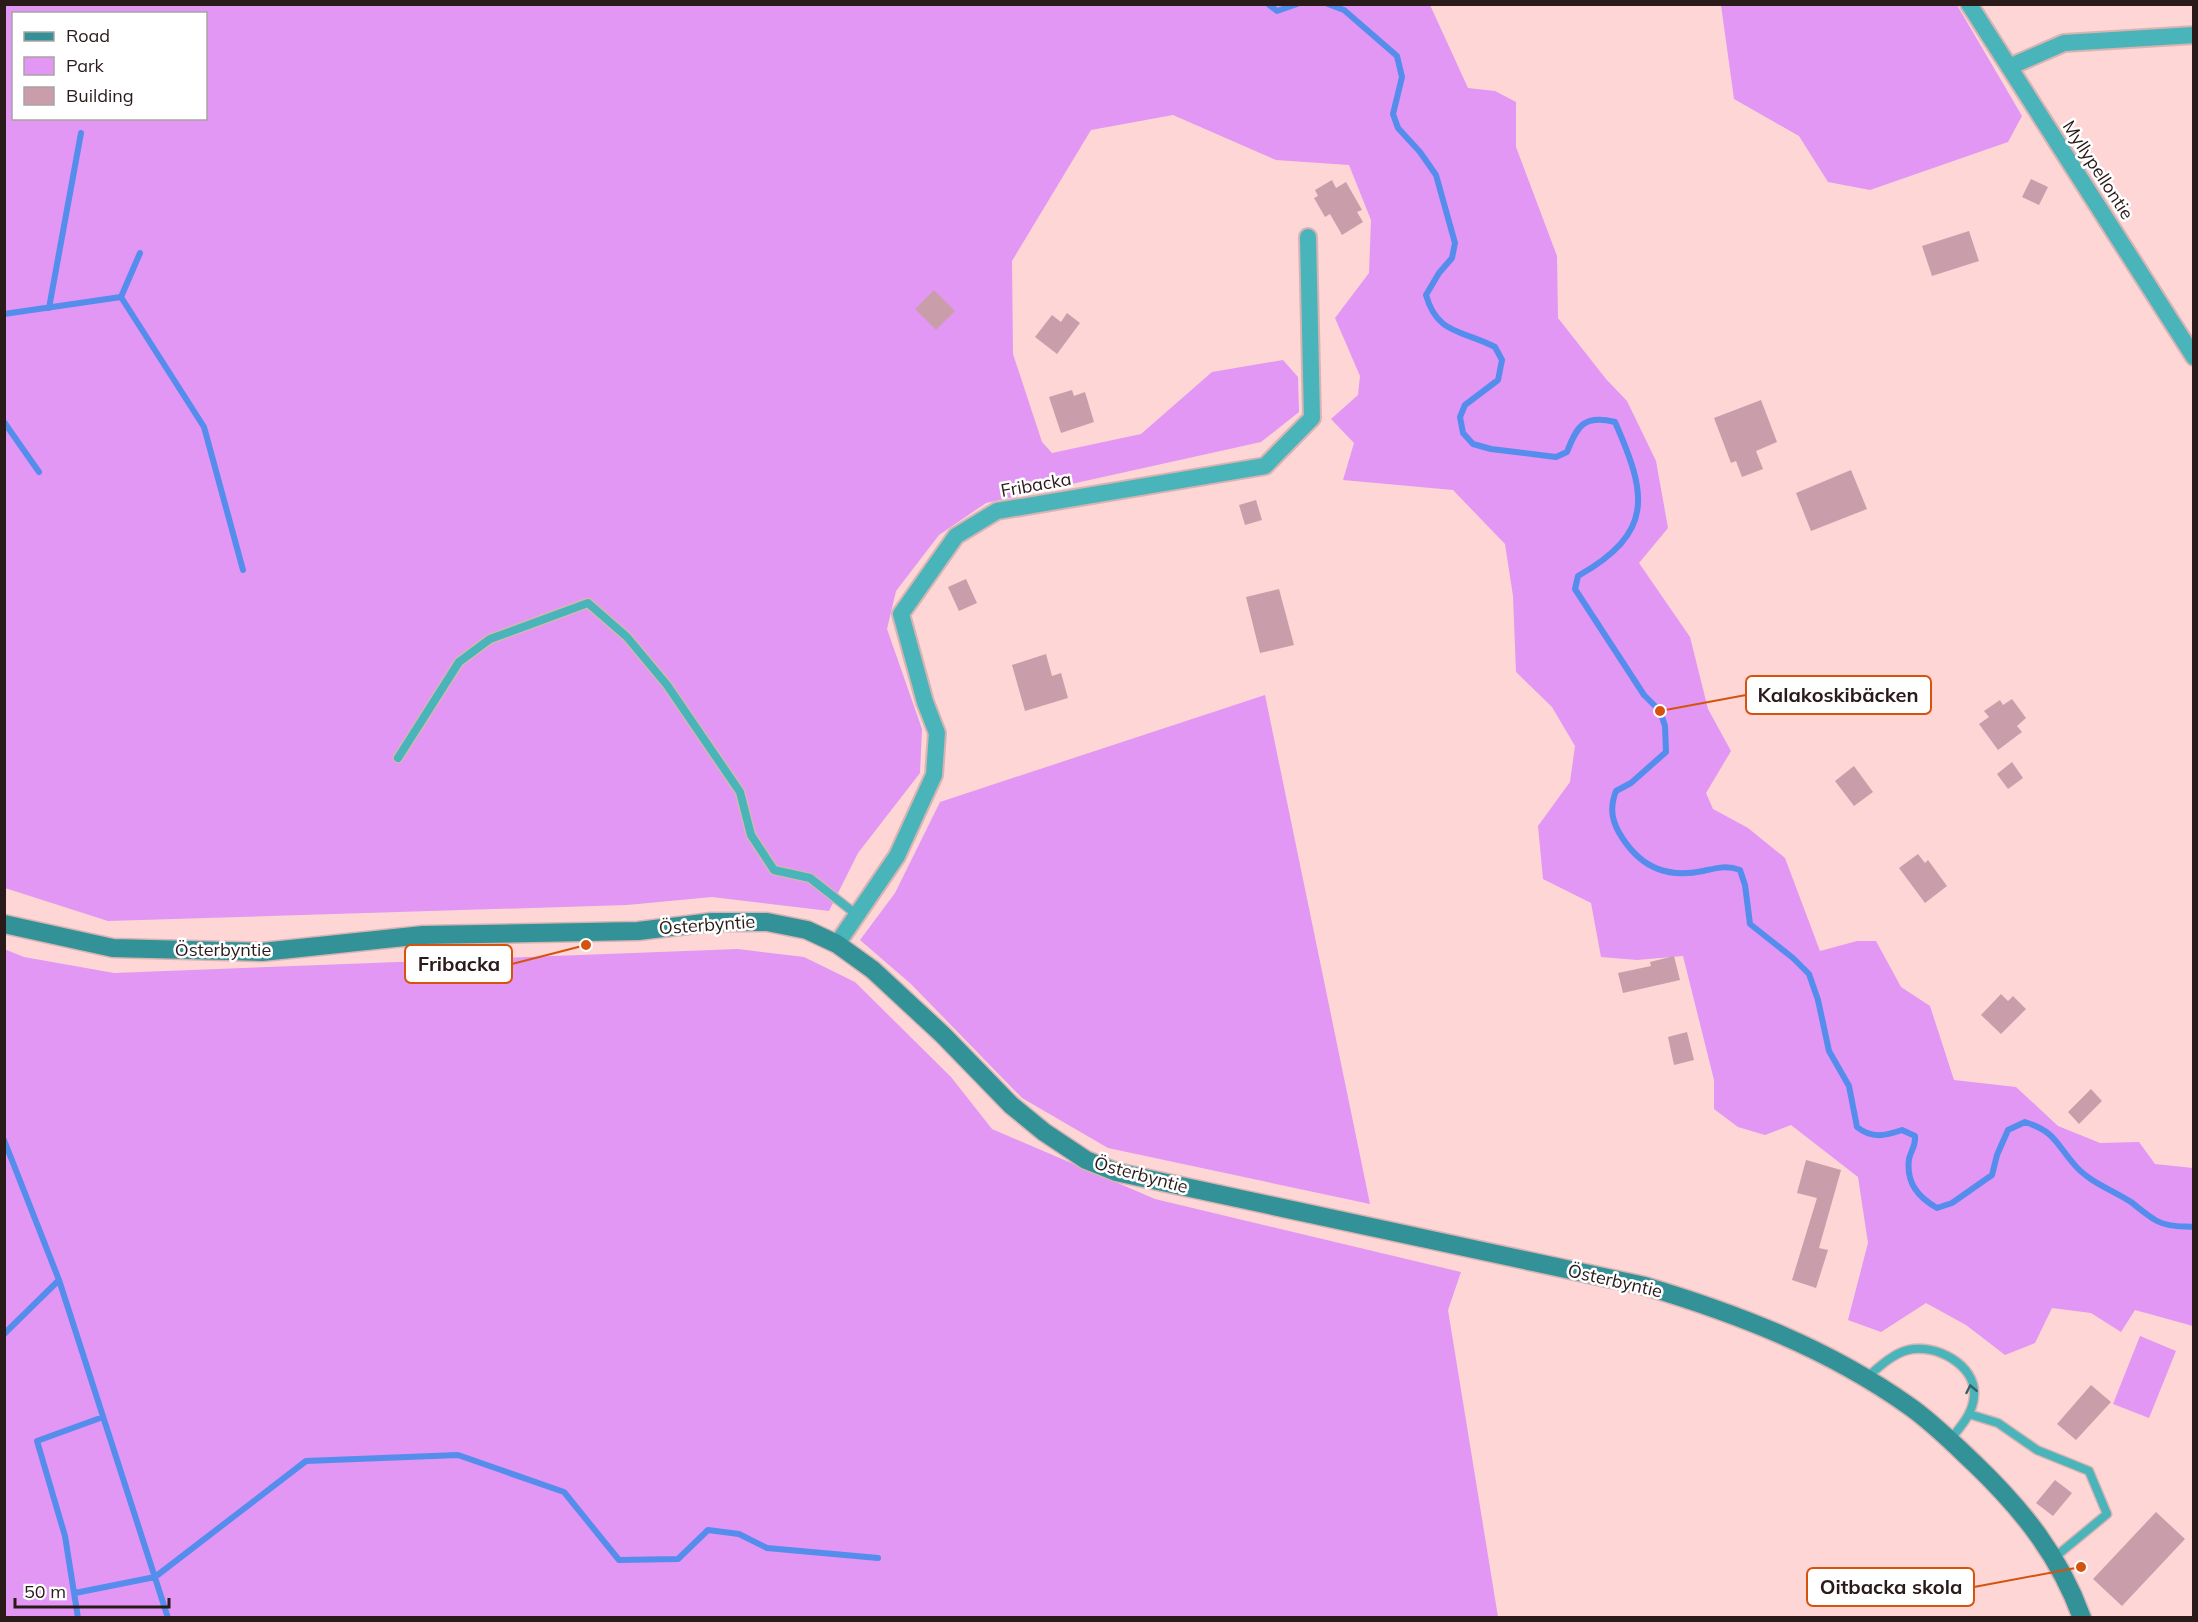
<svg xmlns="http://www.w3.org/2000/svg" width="2198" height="1622" font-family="Mulish,sans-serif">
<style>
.green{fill:#e197f3;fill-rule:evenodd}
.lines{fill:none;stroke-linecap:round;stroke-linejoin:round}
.stream{stroke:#548dec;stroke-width:6}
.building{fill:#c99eaa}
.lane-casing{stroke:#d7b4b3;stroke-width:11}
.street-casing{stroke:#d7b4b3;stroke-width:20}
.secondary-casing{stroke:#d7b4b3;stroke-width:21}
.lane{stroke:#49b4b9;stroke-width:8}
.street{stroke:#49b4b9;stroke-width:16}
.secondary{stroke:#329297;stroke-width:18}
.oneway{stroke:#385f62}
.labels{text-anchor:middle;stroke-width:5;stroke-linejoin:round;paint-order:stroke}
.street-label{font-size:18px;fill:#2a1a1a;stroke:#fff}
.leader{fill:none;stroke:#d5530d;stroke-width:2}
.callout-dot{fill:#d5530d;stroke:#fff;stroke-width:2}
.callout{fill:#fff;stroke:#d5530d;stroke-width:2}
.callout-label{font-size:20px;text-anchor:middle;font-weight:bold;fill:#2a1a1a}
</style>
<rect width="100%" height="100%" fill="#fdd6d5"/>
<path class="green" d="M 5,5 L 1430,5 L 1468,88 L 1495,91 L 1516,102 L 1516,147 L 1557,256 L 1558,318 L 1606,379 L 1627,401 L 1656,461 L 1668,528 L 1639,563 L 1690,637 L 1708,709 L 1731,751 L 1706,793 L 1713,809 L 1748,828 L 1785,858 L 1820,951 L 1857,941 L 1876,941 L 1901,987 L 1930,1006 L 1954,1080 L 2016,1087 L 2058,1126 L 2100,1143 L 2139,1142 L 2155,1164 L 2193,1168 L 2193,1326 L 2135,1310 L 2121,1332 L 2091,1313 L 2052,1308 L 2035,1343 L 2005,1355 L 1966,1325 L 1926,1303 L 1881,1332 L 1848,1320 L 1868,1243 L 1858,1177 L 1791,1125 L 1765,1135 L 1738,1127 L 1714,1109 L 1714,1080 L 1683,956 L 1637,960 L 1601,957 L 1591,903 L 1543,879 L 1538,826 L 1570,782 L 1575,746 L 1552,707 L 1516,672 L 1513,596 L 1505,544 L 1453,490 L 1343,480 L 1354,443 L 1331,419 L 1358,395 L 1360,376 L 1335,318 L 1369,273 L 1371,220 L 1349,165 L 1276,160 L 1173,115 L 1091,130 L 1012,261 L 1013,354 L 1042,442 L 1052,453 L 1141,434 L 1212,372 L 1283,360 L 1298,377 L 1299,412 L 1261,442 L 986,503 L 939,535 L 896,591 L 887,629 L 922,729 L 920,773 L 858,853 L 829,911 L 712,897 L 627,905 L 108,921 L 5,888 ZM 14,14 L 206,14 L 206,118 L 14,118 Z
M 1721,5 L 1957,5 L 2022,116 L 2008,142 L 1870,190 L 1828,182 L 1799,136 L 1734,99 Z
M 1265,695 L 1370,1204 L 1108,1148 L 1022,1098 L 911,984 L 860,940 L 895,893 L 940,802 Z
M 4,949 L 24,957 L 114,973 L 738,949 L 804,957 L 855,982 L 951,1077 L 992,1129 L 1155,1199 L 1461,1272 L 1448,1310 L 1498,1617 L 5,1617 Z
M 2140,1336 L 2176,1351 L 2149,1418 L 2113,1404 Z"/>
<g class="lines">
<path class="stream" d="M 1268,4 L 1277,11 L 1297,4
M 1328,4 L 1344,10 L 1397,56 L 1402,77 L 1393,114 L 1398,128 L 1420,152 L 1436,175 L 1455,243 L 1452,258 L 1439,273 L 1426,295 C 1437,335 1463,330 1495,347 L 1502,360 L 1498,380 L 1465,405 L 1460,417 L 1463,433 L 1473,444 L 1491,449 L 1556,457 L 1567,452 C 1577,426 1584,414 1615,422 C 1647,495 1655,532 1578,576 L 1575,589 L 1644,695 L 1660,711 L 1665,726 L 1666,752 L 1631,783 L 1616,791 C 1609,809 1612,823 1623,839 C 1643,869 1669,878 1703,871 C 1717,868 1726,865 1740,870 L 1745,885 L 1750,924 L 1793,958 L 1809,974 L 1818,1000 L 1829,1051 L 1849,1086 L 1857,1127 C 1872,1139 1885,1136 1902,1130 L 1915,1136 C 1916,1146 1911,1150 1909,1159 C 1906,1183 1918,1197 1937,1208 L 1952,1203 L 1992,1175 L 1997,1155 L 2008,1130 L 2025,1122 C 2055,1132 2055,1142 2073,1163 C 2088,1182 2111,1189 2131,1202 C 2139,1208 2148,1216 2157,1221 C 2168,1227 2181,1226 2194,1227
M 121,297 L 140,253
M 49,308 L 81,133
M 4,314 L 121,297 L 204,427 L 243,570
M 4,422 L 39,472
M 4,1140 L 59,1280 L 168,1618
M 4,1334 L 59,1280
M 75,1593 L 155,1577 L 306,1461 L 458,1455 L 564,1492 L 619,1560 L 678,1559 L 708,1530 L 739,1534 L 767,1548 L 878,1558
M 78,1618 L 65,1536 L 37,1441 L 103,1417"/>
</g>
<path class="building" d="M 2031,179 L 2048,187 L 2039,205 L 2022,197 Z
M 1332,180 L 1336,188 L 1346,182 L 1362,210 L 1357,212 L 1363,222 L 1342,235 L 1330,214 L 1325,217 L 1314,198 L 1318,196 L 1315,190 Z
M 1969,231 L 1979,261 L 1932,276 L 1922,246 Z
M 934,290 L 955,311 L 936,330 L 915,309 Z
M 1067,313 L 1080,323 L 1057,354 L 1035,337 L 1052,315 L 1061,322 Z
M 1072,390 L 1074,396 L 1085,392 L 1094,422 L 1061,433 L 1049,397 Z
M 1761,400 L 1777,442 L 1756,451 L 1763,469 L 1742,477 L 1736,461 L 1731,463 L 1714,418 Z
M 1851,470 L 1867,509 L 1811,531 L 1796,493 Z
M 1256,500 L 1262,520 L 1245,525 L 1239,505 Z
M 966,579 L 977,603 L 959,611 L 948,587 Z
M 1279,589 L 1294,645 L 1260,653 L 1246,597 Z
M 1046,654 L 1052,676 L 1061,673 L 1068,698 L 1025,711 L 1012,665 Z
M 2012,699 L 2026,718 L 2017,726 L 2022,732 L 1998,750 L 1979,724 L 1989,717 L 1984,711 L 2000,700 L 2003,705 Z
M 2012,762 L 2023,778 L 2008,789 L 1997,774 Z
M 1854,766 L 1873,792 L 1854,806 L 1835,781 Z
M 1918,854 L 1925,863 L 1928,860 L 1947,886 L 1925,903 L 1899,868 Z
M 1674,956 L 1680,980 L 1623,993 L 1618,973 L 1651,966 L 1650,962 Z
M 2001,994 L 2008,1001 L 2013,996 L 2026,1009 L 2001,1034 L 1981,1015 Z
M 1687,1032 L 1694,1060 L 1674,1065 L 1668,1037 Z
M 2091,1089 L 2102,1101 L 2079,1124 L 2068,1112 Z
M 1806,1160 L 1841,1170 L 1819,1248 L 1828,1250 L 1816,1288 L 1792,1280 L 1817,1198 L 1797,1193 Z
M 2091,1385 L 2111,1402 L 2076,1440 L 2057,1424 Z
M 2055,1480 L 2072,1493 L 2053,1516 L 2036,1503 Z
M 2156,1512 L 2185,1539 L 2122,1606 L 2093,1579 Z"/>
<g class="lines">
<g class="lane-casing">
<path id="lane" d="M 398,758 L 459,662 L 490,639 L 588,603 L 627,637 L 667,685 L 740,792 L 751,835 L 774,870 L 810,878 L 857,915
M 1866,1378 C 1878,1368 1892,1354 1908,1350 C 1935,1343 1977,1365 1974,1396 C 1973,1414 1960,1427 1950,1440
M 1969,1414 L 1998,1423 L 2037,1450 L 2089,1471 L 2107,1514 L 2055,1557"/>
</g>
<g class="street-casing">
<path id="street" d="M 1969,4 L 2194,357
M 2009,67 L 2064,43 L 2194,35
M 837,944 L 897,856 L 934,775 L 937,733 L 925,702 L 901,614 L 956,536 L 997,511 L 1265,466 L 1312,418 L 1308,237"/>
</g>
<g class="secondary-casing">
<path id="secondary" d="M 4,924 L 113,948 L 262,952 L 423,935 L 638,931 L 712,922 L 767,922 L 807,930 L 837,944 L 873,970 L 943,1035 L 1011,1105 L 1044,1132 L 1086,1160 L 1116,1172 L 1645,1286 C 1738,1314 1829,1349 1909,1406 C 1932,1422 1953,1443 1974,1463 C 2022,1509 2059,1555 2082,1618"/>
</g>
<use href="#lane" class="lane"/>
<use href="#street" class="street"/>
<use href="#secondary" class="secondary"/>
</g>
<defs><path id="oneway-chevron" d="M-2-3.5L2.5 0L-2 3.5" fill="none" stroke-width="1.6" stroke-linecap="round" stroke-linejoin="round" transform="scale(1.5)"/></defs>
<use class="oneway" href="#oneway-chevron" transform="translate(1971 1389) rotate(-101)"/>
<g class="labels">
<g class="street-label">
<text transform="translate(2098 170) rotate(57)" y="6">Myllypellontie</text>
<text transform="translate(1036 485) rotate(-10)" y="6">Fribacka</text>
<text transform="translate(707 925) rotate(-4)" y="6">Österbyntie</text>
<text x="223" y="956">Österbyntie</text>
<text transform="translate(1141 1175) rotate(15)" y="6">Österbyntie</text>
<text transform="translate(1615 1281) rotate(13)" y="6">Österbyntie</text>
</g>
</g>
<path class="leader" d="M1660 711L1746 695M586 945L512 964M2081 1567L1974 1587"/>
<g class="callout-dot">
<circle cx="1660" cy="711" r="6"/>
<circle cx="586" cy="945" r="6"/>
<circle cx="2081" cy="1567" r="6"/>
</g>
<g class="callout">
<rect x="1746" y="676" width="185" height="38" rx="6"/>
<rect x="405" y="945" width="107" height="38" rx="6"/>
<rect x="1807" y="1568" width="167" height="38" rx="6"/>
</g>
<g class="callout-label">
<text x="1838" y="702">Kalakoskibäcken</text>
<text x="459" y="971">Fribacka</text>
<text x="1891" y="1594">Oitbacka skola</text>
</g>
<rect width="2198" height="1622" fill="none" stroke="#2a1a1a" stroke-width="12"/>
<rect x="12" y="12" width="195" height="108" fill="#ffffff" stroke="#aaa3a3" stroke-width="1.5"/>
<rect x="24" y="32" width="30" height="9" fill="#329297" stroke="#aaa3a3" stroke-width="1.5"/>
<text x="66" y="42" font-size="18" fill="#2a1a1a">Road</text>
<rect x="24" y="57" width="30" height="18" fill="#e197f3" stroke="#aaa3a3" stroke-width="1.5"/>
<text x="66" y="72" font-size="18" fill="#2a1a1a">Park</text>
<rect x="24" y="87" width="30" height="18" fill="#c99eaa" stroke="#aaa3a3" stroke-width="1.5"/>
<text x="66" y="102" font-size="18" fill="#2a1a1a">Building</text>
<path d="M15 1598v9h154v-9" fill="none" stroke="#2a1a1a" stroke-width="3"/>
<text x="24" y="1598" font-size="18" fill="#2a1a1a" stroke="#ffffff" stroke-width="4.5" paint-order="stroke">50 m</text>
</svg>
